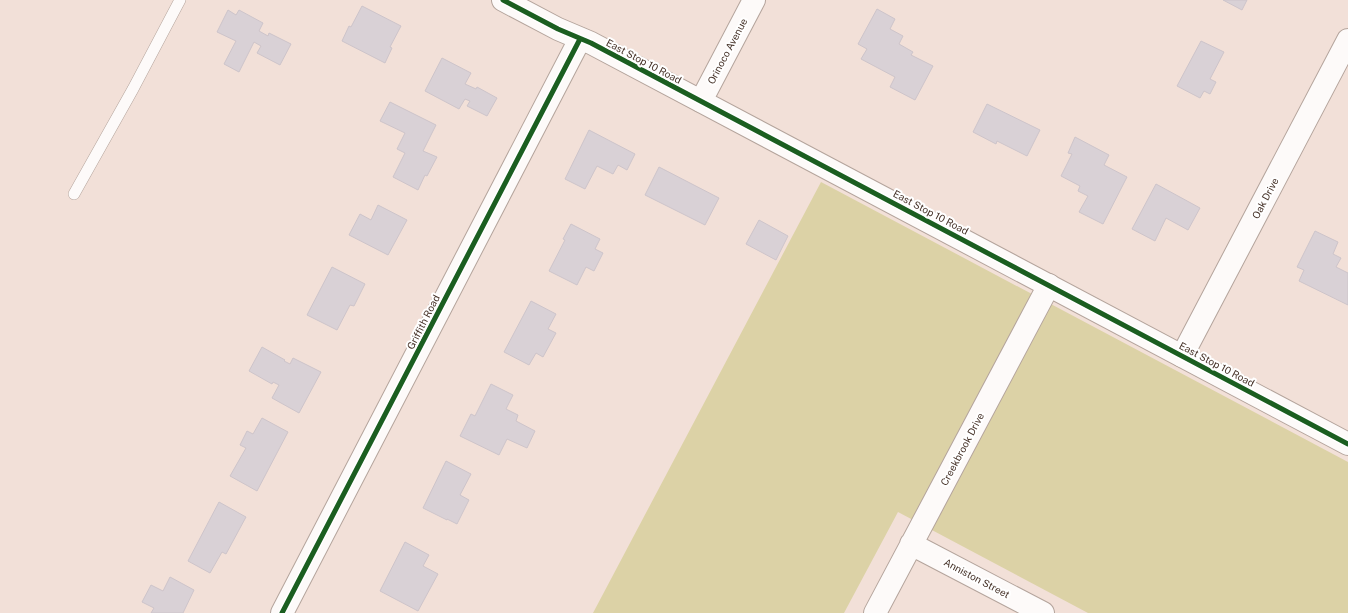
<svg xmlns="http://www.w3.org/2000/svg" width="1348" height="613" font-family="'Public Sans',sans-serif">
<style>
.green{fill:#dcd2a6}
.building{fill:#d9d1d6;stroke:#cdc4ca}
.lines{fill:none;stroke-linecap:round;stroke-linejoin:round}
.lane-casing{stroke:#b4a49c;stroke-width:12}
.street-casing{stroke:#b4a49c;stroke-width:24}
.secondary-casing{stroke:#b4a49c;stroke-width:24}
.lane{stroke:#fdfaf9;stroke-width:11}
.street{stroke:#fdfaf9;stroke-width:22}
.secondary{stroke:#fdfaf9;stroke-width:22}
.cycleway-casing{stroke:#fff;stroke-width:8}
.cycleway{stroke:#1b5e20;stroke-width:5}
.labels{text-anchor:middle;stroke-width:4;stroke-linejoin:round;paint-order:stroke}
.street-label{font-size:10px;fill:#463228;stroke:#fff}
</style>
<rect width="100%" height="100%" fill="#f2e0d8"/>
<path class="green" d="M 821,182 L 1348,462 L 1348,613 L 1088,613 L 898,512 L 844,613 L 593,613 Z"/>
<path class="building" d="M 1223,0 L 1247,0 L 1242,10 Z
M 362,6 L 401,26 L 390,47 L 392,48 L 385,63 L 342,41 L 349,26 L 351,27 Z
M 877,9 L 895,19 L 890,29 L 903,36 L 899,44 L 913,52 L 911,55 L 933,66 L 915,100 L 890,87 L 895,77 L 861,59 L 867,49 L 858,44 Z
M 228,10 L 236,15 L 239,10 L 263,23 L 259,31 L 268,36 L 269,33 L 291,44 L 280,65 L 257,53 L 261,46 L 254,42 L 239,72 L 224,64 L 236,41 L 217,32 Z
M 1201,41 L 1224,52 L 1210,79 L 1216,82 L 1210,94 L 1204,91 L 1200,98 L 1177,86 Z
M 442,58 L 471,73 L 465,84 L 476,89 L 477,87 L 497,98 L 487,116 L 467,106 L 470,101 L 465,99 L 459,109 L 425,91 Z
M 390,102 L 436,125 L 423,151 L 437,157 L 427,176 L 425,175 L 418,190 L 393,177 L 405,153 L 397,149 L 405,133 L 380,121 Z
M 987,104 L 1040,130 L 1027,156 L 997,141 L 996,144 L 973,132 Z
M 589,130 L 635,154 L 627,170 L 618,165 L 613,174 L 597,166 L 585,189 L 565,179 Z
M 1075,137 L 1109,155 L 1104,165 L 1127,177 L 1103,224 L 1079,212 L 1088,196 L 1078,191 L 1080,186 L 1061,176 L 1072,154 L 1068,153 Z
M 659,167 L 719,198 L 705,225 L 645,195 Z
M 1156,184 L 1200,208 L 1188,230 L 1166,218 L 1155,241 L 1132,229 Z
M 378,205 L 407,220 L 388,255 L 349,235 L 360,214 L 371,220 Z
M 759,220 L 788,236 L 776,260 L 746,244 Z
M 571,224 L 600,239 L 595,249 L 603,253 L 594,271 L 586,267 L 577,285 L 549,271 L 565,240 L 563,239 Z
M 1315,231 L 1338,242 L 1333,254 L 1341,258 L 1336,267 L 1348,273 L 1348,305 L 1299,281 L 1304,270 L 1297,267 Z
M 332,267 L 365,284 L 354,306 L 350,305 L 337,330 L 307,315 Z
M 531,301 L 556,314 L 548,329 L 556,333 L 543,357 L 536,353 L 529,365 L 504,352 Z
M 262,347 L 285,360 L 284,361 L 290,364 L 293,358 L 321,372 L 299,413 L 272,398 L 279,385 L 273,382 L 272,384 L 249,371 Z
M 491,384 L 513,395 L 506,409 L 518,415 L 516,421 L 535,431 L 527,448 L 507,439 L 499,455 L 460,436 L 471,414 L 475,416 Z
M 262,418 L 288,432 L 257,491 L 230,476 L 246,448 L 240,445 L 247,431 L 253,434 Z
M 446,461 L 471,474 L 460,495 L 469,500 L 457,524 L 447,519 L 447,520 L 423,508 Z
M 219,502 L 246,517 L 226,554 L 222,552 L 210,573 L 188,561 Z
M 405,542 L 429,555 L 423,566 L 438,574 L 418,611 L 380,591 Z
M 170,577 L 194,590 L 183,613 L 151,613 L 154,608 L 142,602 L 151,585 L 163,591 Z"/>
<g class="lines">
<g class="lane-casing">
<path id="lane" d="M 74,194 L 133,89 L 180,0"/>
</g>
<g class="street-casing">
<path id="street" d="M 701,101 L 754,0
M 1182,356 L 1348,40
M 911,544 L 1043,613
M 282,613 L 580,39
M 875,613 L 1049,285"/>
</g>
<g class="secondary-casing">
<path id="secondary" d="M 503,0 L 558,29 L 591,43 L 1348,444"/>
</g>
<use href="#lane" class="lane"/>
<use href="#street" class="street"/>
<use href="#secondary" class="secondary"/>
<g class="cycleway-casing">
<path id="cycleway" d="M 503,0 L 558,29 L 591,43 L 1348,444
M 282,613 L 580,39"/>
</g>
<use href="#cycleway" class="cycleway"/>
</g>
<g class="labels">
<g class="street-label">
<text transform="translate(727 51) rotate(-62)" y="4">Orinoco Avenue</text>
<text transform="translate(644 61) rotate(28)" y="4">East Stop 10 Road</text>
<text transform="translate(1265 198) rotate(-62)" y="4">Oak Drive</text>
<text transform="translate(931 212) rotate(28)" y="4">East Stop 10 Road</text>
<text transform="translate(423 322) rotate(-63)" y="4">Griffith Road</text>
<text transform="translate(1217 364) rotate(28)" y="4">East Stop 10 Road</text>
<text transform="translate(962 449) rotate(-62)" y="4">Creekbrook Drive</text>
<text transform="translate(977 578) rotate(28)" y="4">Anniston Street</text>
</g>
</g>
</svg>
